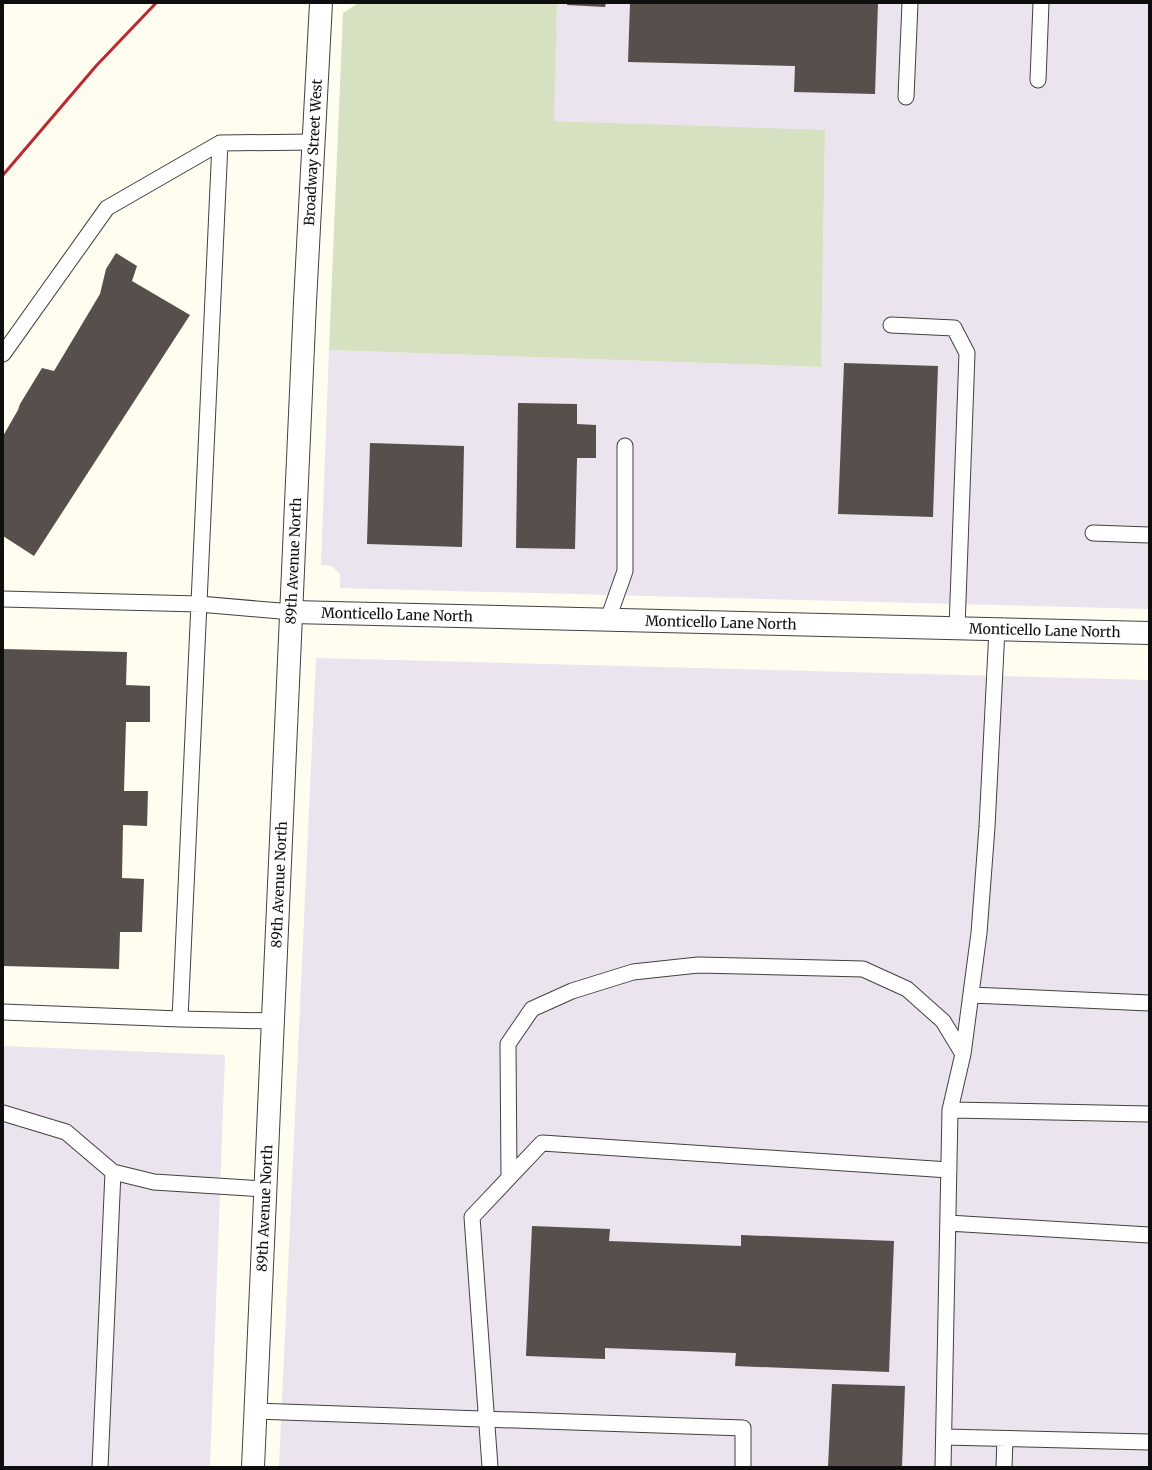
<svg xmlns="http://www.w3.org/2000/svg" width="1152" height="1470" font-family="Merriweather,serif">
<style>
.industrial{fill:#ebe3ed}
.cemetery{fill:#d6e1c1}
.building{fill:#574f4b}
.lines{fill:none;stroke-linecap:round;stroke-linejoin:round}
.service-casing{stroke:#414141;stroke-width:17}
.tertiary-casing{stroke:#414141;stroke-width:24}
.service{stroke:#fff;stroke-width:15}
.tertiary{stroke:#fff;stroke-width:22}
.rail{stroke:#bc2830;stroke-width:3}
.labels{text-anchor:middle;stroke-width:4;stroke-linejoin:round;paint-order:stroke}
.street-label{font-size:14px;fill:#0e0e0e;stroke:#fff}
</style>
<rect width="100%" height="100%" fill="#fffcf0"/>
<path class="industrial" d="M 557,3 L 1149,3 L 1149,609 L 340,588 L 340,574 L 332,566 L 321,565 L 329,350 L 821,367 L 825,131 L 553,121 Z
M 316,658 L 1149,680 L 1149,1467 L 279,1467 Z
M 3,1046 L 225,1055 L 210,1467 L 3,1467 Z"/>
<path class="cemetery" d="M 358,3 L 557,3 L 554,121 L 825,130 L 821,367 L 329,350 L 343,13 Z"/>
<path class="building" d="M 567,3 L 606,3 L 605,7 L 567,5 Z
M 630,3 L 878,3 L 875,94 L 794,92 L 795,66 L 628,62 Z
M 116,253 L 137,266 L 132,281 L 190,315 L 34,556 L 3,536 L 3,436 L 18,410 L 20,404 L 42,368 L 54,371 L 100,294 L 106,269 Z
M 844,363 L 938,366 L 933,517 L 838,514 Z
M 518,403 L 577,404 L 577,424 L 596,425 L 596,458 L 577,458 L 575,549 L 516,548 Z
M 370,443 L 464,446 L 462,547 L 367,544 Z
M 3,649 L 127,652 L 126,685 L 150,686 L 150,722 L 126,722 L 124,791 L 148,791 L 147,826 L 123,825 L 122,878 L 144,879 L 142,932 L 120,932 L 119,969 L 3,966 Z
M 532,1226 L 610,1229 L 609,1241 L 741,1246 L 741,1235 L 894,1241 L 889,1372 L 735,1366 L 736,1353 L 605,1348 L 605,1359 L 526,1356 Z
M 832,1384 L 905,1386 L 902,1467 L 828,1467 Z"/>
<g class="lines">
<g class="service-casing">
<path id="service" d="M 1038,80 L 1041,3
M 906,97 L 910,3
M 891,325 L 954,328 L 967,353 L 957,628
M 3,354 L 107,208 L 220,143
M 1093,533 L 1149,535
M 3,599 L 199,604 L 292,612
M 608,619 L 625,571 L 625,446
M 971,995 L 1149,1003
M 3,1012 L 180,1019
M 272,1021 L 180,1019 L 220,143 L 314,142
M 950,1110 L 1149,1114
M 3,1113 L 66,1132 L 113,1172 L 154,1182 L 265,1189
M 509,1177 L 508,1044 L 532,1009 L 572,991 L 633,972 L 698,965 L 863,969 L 907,989 L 943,1021 L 963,1054
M 948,1223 L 1149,1235
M 255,1411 L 743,1428 L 743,1467
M 944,1437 L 1149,1442
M 100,1467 L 113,1172
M 490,1467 L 472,1217 L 542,1143 L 949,1170
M 943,1467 L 950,1110 L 963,1054 L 979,933 L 987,827 L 997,629
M 1004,1467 L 1005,1439"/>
</g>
<g class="tertiary-casing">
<g id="tertiary">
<path id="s1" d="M 292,612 L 1149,633"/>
<path id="s2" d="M 253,1467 L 305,302 L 321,3"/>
</g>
</g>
<use href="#service" class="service"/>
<use href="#tertiary" class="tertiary"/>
<path class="rail" d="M 3,175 L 96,66 L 156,3"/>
</g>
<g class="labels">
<g class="street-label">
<text dy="5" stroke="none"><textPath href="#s2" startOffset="1316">Broadway Street West</textPath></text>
<text dy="5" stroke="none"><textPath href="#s2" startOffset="907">89th Avenue North</textPath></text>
<text dy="5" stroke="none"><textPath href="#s1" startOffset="105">Monticello Lane North</textPath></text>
<text dy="5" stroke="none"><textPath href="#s1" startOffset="429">Monticello Lane North</textPath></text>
<text dy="5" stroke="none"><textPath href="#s1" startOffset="753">Monticello Lane North</textPath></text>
<text dy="5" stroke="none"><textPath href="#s2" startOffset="583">89th Avenue North</textPath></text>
<text dy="5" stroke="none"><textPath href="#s2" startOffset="259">89th Avenue North</textPath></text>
</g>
</g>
<rect width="1152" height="1470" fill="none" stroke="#0e0e0e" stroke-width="8"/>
</svg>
